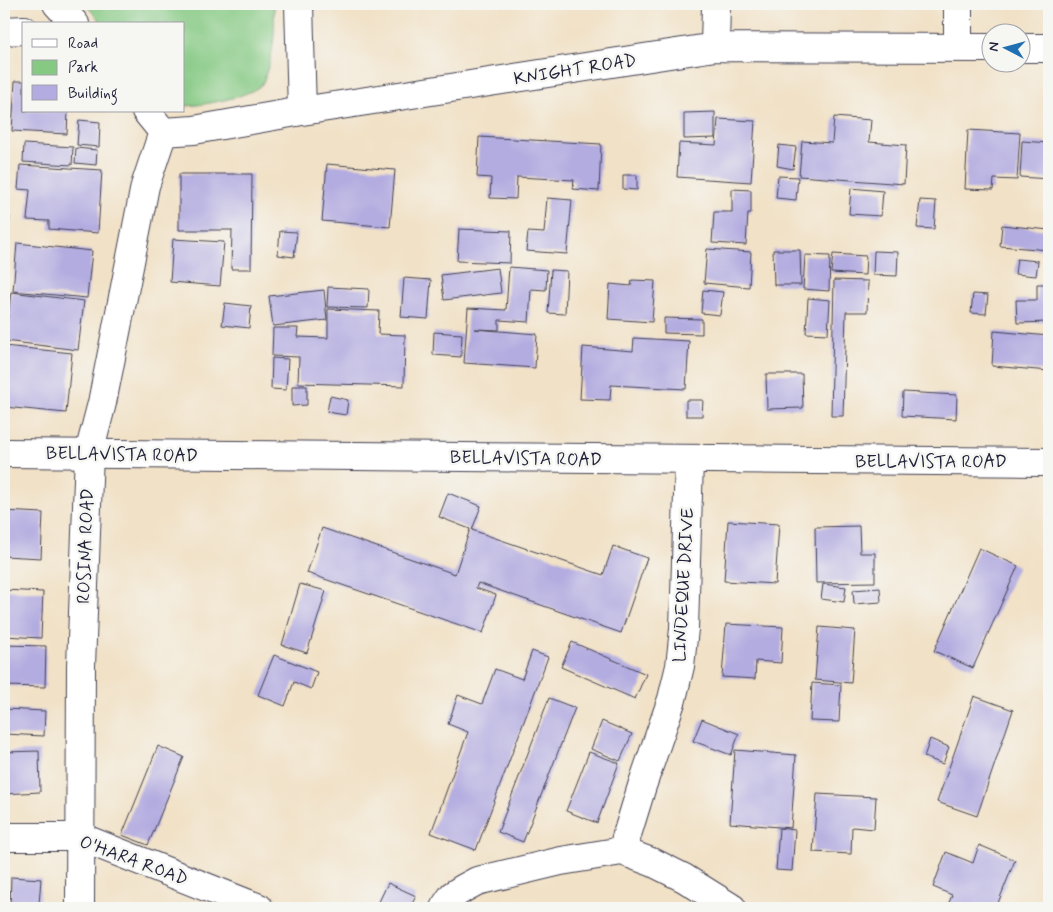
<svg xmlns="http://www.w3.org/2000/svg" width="1053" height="912" font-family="Mynerve,sans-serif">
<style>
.green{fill:#85c983;stroke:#54765f}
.building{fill:#b3ace0}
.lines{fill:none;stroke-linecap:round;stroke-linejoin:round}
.street-casing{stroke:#413f50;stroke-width:30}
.secondary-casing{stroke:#413f50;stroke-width:30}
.street{stroke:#fff;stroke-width:28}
.secondary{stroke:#fff;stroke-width:28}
.labels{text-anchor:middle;stroke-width:5;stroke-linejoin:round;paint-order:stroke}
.street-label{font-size:18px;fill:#22223b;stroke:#f6f6f2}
</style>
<rect width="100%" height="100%" fill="#f6f6f2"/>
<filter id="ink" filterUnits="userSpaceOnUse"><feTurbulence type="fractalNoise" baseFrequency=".02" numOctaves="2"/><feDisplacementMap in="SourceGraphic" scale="10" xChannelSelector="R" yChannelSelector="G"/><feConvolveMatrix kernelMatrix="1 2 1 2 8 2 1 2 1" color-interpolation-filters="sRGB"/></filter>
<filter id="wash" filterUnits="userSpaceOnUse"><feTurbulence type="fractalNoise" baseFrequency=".0096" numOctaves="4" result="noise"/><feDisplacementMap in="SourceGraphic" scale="20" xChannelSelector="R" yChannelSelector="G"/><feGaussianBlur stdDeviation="1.12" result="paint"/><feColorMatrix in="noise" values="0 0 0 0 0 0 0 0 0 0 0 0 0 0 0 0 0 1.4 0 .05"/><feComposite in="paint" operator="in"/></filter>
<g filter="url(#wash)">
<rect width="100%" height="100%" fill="#f1e1c6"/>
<path class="green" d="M 85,4 L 274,4 C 275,28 275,50 266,73 C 265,76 264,82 262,84 C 251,97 200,106 184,106 L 184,24 L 103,24 Z"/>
<g id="blocks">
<path class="building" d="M 15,81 L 24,81 L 24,111 L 68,111 L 67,134 L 12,131 Z
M 715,112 L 715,138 L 684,139 L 684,113 Z
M 834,117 L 871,120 L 869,142 L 906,145 L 904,184 L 799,176 L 802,141 L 832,143 Z
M 718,119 L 755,121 L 751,182 L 677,177 L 679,143 L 716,145 Z
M 79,120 L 100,122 L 99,147 L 77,145 Z
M 4,128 L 7,129 L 7,148 L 4,148 Z
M 968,130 L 1020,133 L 1017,180 L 994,179 L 993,190 L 965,189 Z
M 479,137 L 601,144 L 599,191 L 573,189 L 574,180 L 517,177 L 516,199 L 490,198 L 491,178 L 477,177 Z
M 1022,141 L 1049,143 L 1049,179 L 1020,177 Z
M 24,144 L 73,147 L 72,165 L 23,162 Z
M 779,145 L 796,147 L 793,169 L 777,166 Z
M 76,148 L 97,150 L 96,165 L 75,163 Z
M 327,164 L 395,170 L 390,227 L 322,221 Z
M 20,165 L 102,170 L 98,233 L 49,229 L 49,221 L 27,220 L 30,190 L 18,189 Z
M 179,174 L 252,174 L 251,269 L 231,269 L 232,230 L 179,230 Z
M 623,175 L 637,175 L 637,190 L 623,189 Z
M 778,176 L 798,177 L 796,200 L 776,198 Z
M 4,179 L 8,180 L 6,207 L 4,207 Z
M 851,188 L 883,191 L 881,216 L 849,214 Z
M 732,189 L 751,190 L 751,213 L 748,213 L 746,245 L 712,243 L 714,212 L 732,212 Z
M 547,198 L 572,200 L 567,254 L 526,251 L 528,232 L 544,233 Z
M 920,200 L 936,201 L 934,229 L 917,228 Z
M 4,217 L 10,217 L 9,230 L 4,230 Z
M 1002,225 L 1049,230 L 1049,250 L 1000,246 Z
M 459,229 L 511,231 L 510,263 L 457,261 Z
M 280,231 L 297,232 L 294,257 L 278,255 Z
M 173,239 L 224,242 L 220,286 L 170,282 Z
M 17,243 L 92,251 L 87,298 L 13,291 Z
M 707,249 L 751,252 L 749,287 L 704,283 Z
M 773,250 L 800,250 L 801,285 L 774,285 Z
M 874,251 L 898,252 L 897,276 L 873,275 Z
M 833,254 L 866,256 L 865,275 L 831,273 Z
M 805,255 L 830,256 L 829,291 L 803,289 Z
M 1017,259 L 1038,261 L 1036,276 L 1015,274 Z
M 509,267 L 547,270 L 546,290 L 531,289 L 529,322 L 499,320 L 499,330 L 475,329 L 537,334 L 535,368 L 464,363 L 468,308 L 506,310 Z
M 498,268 L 501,293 L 444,300 L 441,275 Z
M 551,270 L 567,271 L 565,314 L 548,313 Z
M 404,278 L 431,280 L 428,319 L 401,317 Z
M 632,280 L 655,281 L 652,322 L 608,319 L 610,284 L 631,286 Z
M 834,280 L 868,281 L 867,312 L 846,312 L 843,416 L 831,416 Z
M 1037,284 L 1049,284 L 1049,322 L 1017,323 L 1016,300 L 1037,300 Z
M 328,287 L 369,289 L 368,308 L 327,307 Z
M 324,290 L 327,320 L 273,326 L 269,296 Z
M 703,290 L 723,292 L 720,315 L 701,313 Z
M 11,292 L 84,301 L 78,350 L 5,341 Z
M 973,294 L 988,295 L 986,314 L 971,313 Z
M 808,298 L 830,300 L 828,334 L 806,333 Z
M 225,303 L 251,306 L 249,328 L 222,325 Z
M 328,309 L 379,311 L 378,334 L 405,335 L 404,386 L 298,383 L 299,357 L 272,356 L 273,328 L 298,328 L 297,337 L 328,338 Z
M 664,318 L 702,319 L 702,334 L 664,333 Z
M 994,331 L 1049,336 L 1049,371 L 992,366 Z
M 434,332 L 462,334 L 461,357 L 433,355 Z
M 634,338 L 689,341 L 686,389 L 611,385 L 610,400 L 580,399 L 583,347 L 633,351 Z
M 4,346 L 72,353 L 66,413 L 4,407 Z
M 272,358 L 288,359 L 286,390 L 271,389 Z
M 766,374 L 802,374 L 803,408 L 767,409 Z
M 292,386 L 307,386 L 307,405 L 292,406 Z
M 903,392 L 957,395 L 956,419 L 902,416 Z
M 330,396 L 348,400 L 346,415 L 327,412 Z
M 686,400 L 703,400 L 702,416 L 686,416 Z
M 448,493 L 481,506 L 472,530 L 603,575 L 613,546 L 647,558 L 621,633 L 478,583 L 476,588 L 496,595 L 483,633 L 307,573 L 322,528 L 455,574 L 470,529 L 439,517 Z
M 4,511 L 43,513 L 41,558 L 4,556 Z
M 728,521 L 779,524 L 775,584 L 724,581 Z
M 859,526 L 860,553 L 875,553 L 875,582 L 816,583 L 815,527 Z
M 979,548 L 1018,566 L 973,668 L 934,651 Z
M 300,584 L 326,591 L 307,653 L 282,645 Z
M 823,584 L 846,587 L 844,602 L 821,599 Z
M 880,588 L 881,602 L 854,604 L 853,590 Z
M 4,590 L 43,592 L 41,638 L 4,636 Z
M 726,624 L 783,627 L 781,663 L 756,661 L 755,679 L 722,677 Z
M 819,627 L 855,630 L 851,683 L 815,680 Z
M 572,642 L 646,674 L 635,699 L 561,667 Z
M 4,645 L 46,646 L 45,687 L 4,686 Z
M 532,651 L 548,657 L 476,850 L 431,833 L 468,732 L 448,724 L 458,695 L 482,704 L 495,669 L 522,679 Z
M 274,655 L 317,672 L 311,689 L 294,682 L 285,706 L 258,695 Z
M 812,683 L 841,685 L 839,722 L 810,721 Z
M 974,696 L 1013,710 L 977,816 L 937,802 Z
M 549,698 L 575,708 L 523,842 L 498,832 Z
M 4,709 L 45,711 L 44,736 L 4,734 Z
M 702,719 L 739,734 L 731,755 L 693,741 Z
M 602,721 L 632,734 L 620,761 L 591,749 Z
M 930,739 L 949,747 L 943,764 L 924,757 Z
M 158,746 L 184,757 L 148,845 L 122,835 Z
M 735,750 L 796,755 L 791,828 L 730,823 Z
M 39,751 L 40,792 L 4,794 L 4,752 Z
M 589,752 L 619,763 L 597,823 L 566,811 Z
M 817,794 L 876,797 L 874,829 L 852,827 L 851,854 L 813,852 Z
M 779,828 L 795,830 L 792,871 L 776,870 Z
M 979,845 L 1015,860 L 996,908 L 947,908 L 952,895 L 933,887 L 946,852 L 973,863 Z
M 11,877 L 41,879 L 39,904 L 53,904 L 54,908 L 10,908 Z
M 388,883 L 416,896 L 410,908 L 376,908 Z"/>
</g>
</g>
<g filter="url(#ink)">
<use href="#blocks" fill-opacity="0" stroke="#413f50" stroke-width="1"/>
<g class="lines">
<g class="street-casing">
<path id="street" d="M 57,4 L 75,24
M 299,4 L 302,111
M 4,31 L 24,30
M 715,47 L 716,4
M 958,47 L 958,4
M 1020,48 L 1049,48
M 146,111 L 163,132
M 163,132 L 194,130 L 302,111 L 715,47 L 990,48
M 4,837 L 80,837 L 259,908
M 622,851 L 642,786 L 672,699 L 680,666 L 684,629 L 689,460
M 80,908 L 81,666 L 89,453 L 102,403 L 145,186 L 163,132
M 444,908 L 453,895 L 464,888 L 477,881 L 561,861 L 622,851 L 654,863 L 684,878 L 732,908"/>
</g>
<g class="secondary-casing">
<path id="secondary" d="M 4,453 L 1049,462"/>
</g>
<use href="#street" class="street"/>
<use href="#secondary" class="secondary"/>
</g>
</g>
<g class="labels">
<g class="street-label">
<text transform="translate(575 69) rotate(-9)" y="6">KNIGHT ROAD</text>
<text transform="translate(122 454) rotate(1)" y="6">BELLAVISTA ROAD</text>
<text transform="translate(526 458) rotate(1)" y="6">BELLAVISTA ROAD</text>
<text x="931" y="467">BELLAVISTA ROAD</text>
<text transform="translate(85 546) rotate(-88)" y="6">ROSINA ROAD</text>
<text transform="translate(683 585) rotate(-87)" y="6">LINDEQUE DRIVE</text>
<text transform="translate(134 860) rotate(20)" y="6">O'HARA ROAD</text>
</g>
</g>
<rect width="1053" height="912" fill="none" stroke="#f6f6f2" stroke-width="20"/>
<rect x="22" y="22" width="162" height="90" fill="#f6f6f2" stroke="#a1a1a9"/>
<rect x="32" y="39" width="25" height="8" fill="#ffffff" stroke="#a1a1a9"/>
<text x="68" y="48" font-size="15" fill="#22223b">Road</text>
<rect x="32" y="60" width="25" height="15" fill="#85c983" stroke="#a1a1a9"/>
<text x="68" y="72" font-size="15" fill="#22223b">Park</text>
<rect x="32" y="85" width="25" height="15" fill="#b3ace0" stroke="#a1a1a9"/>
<text x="68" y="98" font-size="15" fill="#22223b">Building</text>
<g transform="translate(1006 48) rotate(276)"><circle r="24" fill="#f6f6f2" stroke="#a1a1a9"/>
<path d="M0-4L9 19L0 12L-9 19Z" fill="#1f6fb2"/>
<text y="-8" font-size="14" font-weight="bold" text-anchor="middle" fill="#22223b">N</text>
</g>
</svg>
